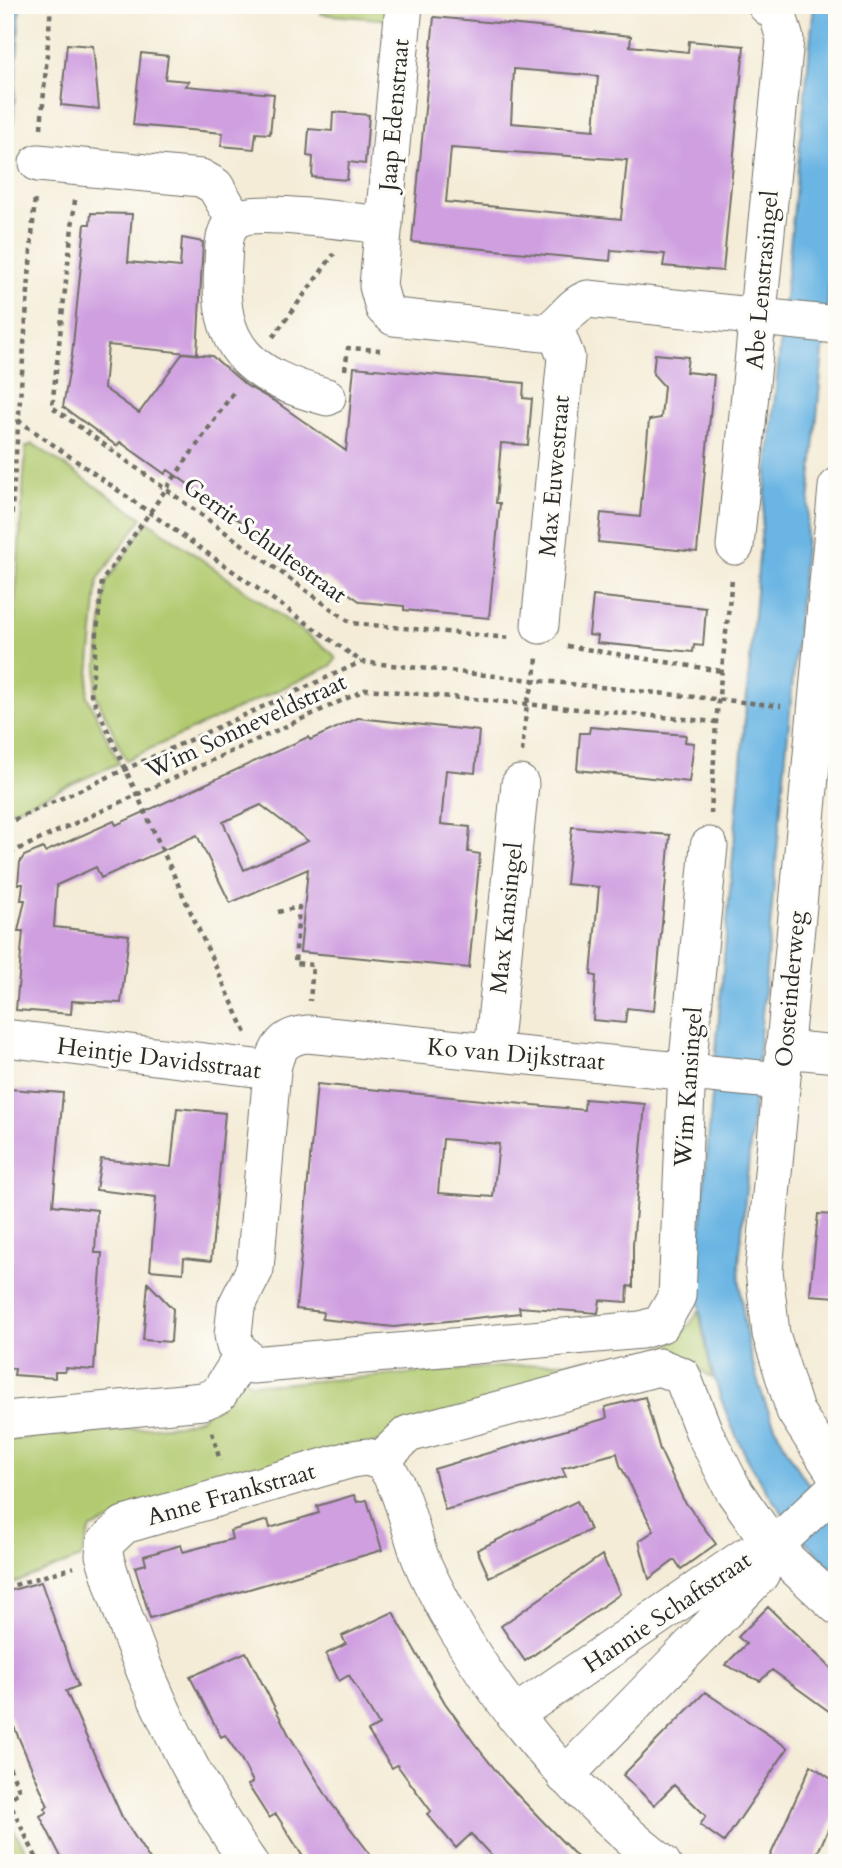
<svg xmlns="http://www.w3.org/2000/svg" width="842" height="1868" font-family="Cardo,serif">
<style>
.green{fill:#b2cb71;stroke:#6e7b4e;stroke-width:2}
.water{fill:#6ab5e3;stroke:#4a7087;stroke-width:2}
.building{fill:#cf9fe0;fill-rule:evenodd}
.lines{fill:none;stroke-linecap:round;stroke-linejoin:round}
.minor-casing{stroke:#716f67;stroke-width:39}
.path{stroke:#716f67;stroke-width:4.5;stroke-dasharray:5 5;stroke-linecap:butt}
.minor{stroke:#fff;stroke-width:37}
.labels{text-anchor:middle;stroke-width:6;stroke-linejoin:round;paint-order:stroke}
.street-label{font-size:24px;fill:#2b2b2b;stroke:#fdfcf7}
</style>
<rect width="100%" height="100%" fill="#fdfcf7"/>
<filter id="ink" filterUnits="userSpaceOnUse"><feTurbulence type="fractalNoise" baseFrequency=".0143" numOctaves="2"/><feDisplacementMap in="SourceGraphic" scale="14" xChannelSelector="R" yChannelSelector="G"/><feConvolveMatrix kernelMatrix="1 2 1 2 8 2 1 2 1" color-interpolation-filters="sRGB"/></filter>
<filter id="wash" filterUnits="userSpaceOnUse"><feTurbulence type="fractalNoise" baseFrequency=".00686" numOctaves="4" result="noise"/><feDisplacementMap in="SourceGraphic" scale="28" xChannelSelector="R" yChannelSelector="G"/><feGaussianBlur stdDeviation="1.57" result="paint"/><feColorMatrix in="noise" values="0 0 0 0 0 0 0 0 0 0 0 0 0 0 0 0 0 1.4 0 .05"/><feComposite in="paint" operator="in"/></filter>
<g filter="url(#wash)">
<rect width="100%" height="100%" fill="#f4ecd7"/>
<path class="green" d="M 322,5 L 392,5 L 390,20 L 321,14 Z
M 33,444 L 142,518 L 98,579 L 87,696 L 119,763 L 11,811 L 5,807 L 5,754 L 26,447 Z
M 148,521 L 331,652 L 336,659 L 331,666 L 126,760 L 95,693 L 106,583 Z
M 699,1311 L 712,1378 L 674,1351 L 659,1354 L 380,1442 L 161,1502 L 91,1528 L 81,1558 L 5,1586 L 5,1440 L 178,1425 L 201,1418 L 242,1377 L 250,1383 L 276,1384 L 641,1356 C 669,1350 684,1335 699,1311 Z
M 5,1815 L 33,1863 L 5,1863 Z"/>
<path class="water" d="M 8,5 L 20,5 L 5,256 L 5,55 Z
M 814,5 L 837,5 L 837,199 L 739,1265 C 743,1365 771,1444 837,1521 L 837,1573 C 749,1492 701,1387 697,1268 L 759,557 Z"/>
<g id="blocks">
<path class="building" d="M 434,17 L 631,36 L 630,46 L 688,52 L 689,41 L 744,46 L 723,271 L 663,266 L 665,254 L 611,250 L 610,261 L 412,242 ZM 514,69 L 598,76 L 594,130 L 511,123 ZM 451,148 L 627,160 L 621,219 L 446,202 Z
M 67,44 L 93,46 L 99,109 L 61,105 Z
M 141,53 L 168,56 L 165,79 L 189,81 L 185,86 L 274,94 L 270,134 L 256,133 L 254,149 L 221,146 L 223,133 L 133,125 Z
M 333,112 L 369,115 L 365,164 L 349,162 L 347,180 L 312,177 L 313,157 L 307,156 L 309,129 L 332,131 Z
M 91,213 L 132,214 L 128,262 L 180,267 L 182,238 L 203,242 L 197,354 L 108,345 L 104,388 L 139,413 L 183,353 L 212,356 L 247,386 L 276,402 L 346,451 L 354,367 L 524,383 L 523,398 L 532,399 L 528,445 L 501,443 L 496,503 L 500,503 L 489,618 L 404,610 L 404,606 L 361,602 L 325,577 L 322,579 L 168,470 L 165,474 L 120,442 L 117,446 L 63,407 L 72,355 L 85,224 L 90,224 Z
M 655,354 L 688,357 L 686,372 L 714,375 L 697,552 L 598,542 L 601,513 L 640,517 L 649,420 L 661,418 L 664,386 L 653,374 Z
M 593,596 L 706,608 L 703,646 L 694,645 L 693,652 L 597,643 L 598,636 L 589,635 Z
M 358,718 L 479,731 L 475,773 L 446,770 L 441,824 L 470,827 L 468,852 L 480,854 L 469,968 L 300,952 L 308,869 L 230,903 L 197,835 L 101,878 L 96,867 L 57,885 L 54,927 L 129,935 L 121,1003 L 72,1001 L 71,1014 L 16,1010 L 23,931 L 18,931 L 25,900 L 21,900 L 23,884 L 18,884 L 20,862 L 24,856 L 43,848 L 45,852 L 114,821 L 116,825 L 308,737 L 310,740 ZM 261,805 L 308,841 L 244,870 L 223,822 Z
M 590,727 L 686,735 L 685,742 L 694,743 L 689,782 L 577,770 L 580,733 L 589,733 Z
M 572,827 L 670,835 L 654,1011 L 627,1008 L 625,1023 L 593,1020 L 596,976 L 591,975 L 599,887 L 566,884 Z
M 317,1084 L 584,1110 L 585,1099 L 645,1104 L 633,1245 L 633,1287 L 628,1286 L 627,1302 L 600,1300 L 598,1313 L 519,1307 L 520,1313 L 394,1327 L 322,1319 L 323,1312 L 296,1309 ZM 443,1139 L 499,1144 L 493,1197 L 438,1193 Z
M 9,1089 L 63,1093 L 53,1205 L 97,1210 L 95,1253 L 102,1253 L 94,1370 L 65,1368 L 65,1372 L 55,1372 L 55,1378 L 14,1375 L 15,1369 L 6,1368 L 5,1112 Z
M 177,1108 L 225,1113 L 211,1261 L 184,1258 L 183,1273 L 150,1270 L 156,1197 L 96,1190 L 101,1159 L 171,1167 Z
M 818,1214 L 837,1215 L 837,1297 L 810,1295 Z
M 148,1283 L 173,1309 L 171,1342 L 143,1340 Z
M 645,1397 L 660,1450 L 683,1499 L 716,1544 L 681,1569 L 675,1560 L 649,1579 L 639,1541 L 654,1531 L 620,1465 L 617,1453 L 562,1468 L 566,1476 L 445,1510 L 434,1469 L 607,1418 L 605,1407 Z
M 354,1495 L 357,1502 L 367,1500 L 382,1550 L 150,1618 L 135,1567 L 146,1564 L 144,1556 L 181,1545 L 183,1552 L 232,1539 L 230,1531 L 268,1520 L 270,1528 L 319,1513 L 317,1506 Z
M 577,1501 L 590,1530 L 489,1577 L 477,1550 Z
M 602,1555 L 620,1594 L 525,1661 L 501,1626 Z
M 41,1582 L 78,1686 L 66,1691 L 122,1817 L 152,1863 L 74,1863 L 71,1857 L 63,1861 L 40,1816 L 47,1812 L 44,1808 L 48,1806 L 5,1706 L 5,1592 Z
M 768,1607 L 837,1674 L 837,1717 L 772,1670 L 760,1681 L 725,1665 L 746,1644 L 738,1637 Z
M 393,1612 L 445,1703 L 474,1743 L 505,1782 L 583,1863 L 498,1863 L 471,1834 L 456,1848 L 427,1814 L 431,1811 L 397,1765 L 392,1768 L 368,1731 L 379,1725 L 349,1675 L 339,1681 L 326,1654 L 346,1644 L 342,1636 Z
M 246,1652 L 289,1735 L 331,1803 L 377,1863 L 307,1863 L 276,1814 L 269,1818 L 248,1785 L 253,1782 L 241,1759 L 225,1735 L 221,1737 L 190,1677 Z
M 705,1692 L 788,1748 L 724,1842 L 700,1825 L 706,1816 L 674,1785 L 654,1805 L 623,1775 Z
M 811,1765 L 837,1783 L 837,1810 L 813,1863 L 767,1863 Z"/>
</g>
</g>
<g filter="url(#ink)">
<use href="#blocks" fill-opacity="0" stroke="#716f67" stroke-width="2"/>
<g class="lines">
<g class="minor-casing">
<path id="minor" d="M 404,5 L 378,286 L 384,308 L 394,317 L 544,333 C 563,325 568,306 588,299 L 837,325
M 38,163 L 201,178 L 215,186 L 235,220
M 327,397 C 249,376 216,348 223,264 C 224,249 222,229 236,220 C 254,207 357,223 384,225
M 837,487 L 764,1270 L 771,1334 L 795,1411 L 837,1476
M 735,546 L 785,39 L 778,15 L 766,5
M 540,625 L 566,357 L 555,329
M 5,1038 L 272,1070 L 255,1269 L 236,1307 L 233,1335 L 235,1346 L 253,1365 L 641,1330 L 661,1324 L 677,1296 L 687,1070 L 709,846
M 784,1049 L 837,1054
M 493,1052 L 520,784
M 272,1070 C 276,1048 284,1036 308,1034 L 781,1081
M 5,1420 L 203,1401 L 218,1395 L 242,1357
M 380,1461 C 400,1477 410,1531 420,1557 C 427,1575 437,1593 446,1610 C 501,1709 573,1793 662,1863
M 514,1715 L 746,1556 L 773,1547 L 837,1487
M 565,1776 L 760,1575 L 773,1547
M 249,1863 C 183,1768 137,1666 104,1555 L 105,1543 L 124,1525 L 352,1459 L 367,1457 L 380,1461 L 408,1434 L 659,1367 L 682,1376 L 704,1432 L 734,1491 L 773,1547 L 837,1606"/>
</g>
<path class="path" d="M 41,128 L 51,5
M 75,200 L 52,407 L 351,623 L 510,638
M 273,337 L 334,254
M 345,370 L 348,348 L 380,350
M 233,393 L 102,581 L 91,694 L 246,1033
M 18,420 L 362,662 L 781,706
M 5,604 L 35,196
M 567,646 L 721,671
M 522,752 L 527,703 L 535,679 L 537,657
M 711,814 L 716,722 L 732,579
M 5,824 L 361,662
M 5,892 L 8,854 L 367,689 L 716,722
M 278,912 L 299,907 L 295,963 L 313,965 L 310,1001
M 212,1432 L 220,1461
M 5,1588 L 74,1567
M 5,1758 L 20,1791 L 8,1800 L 39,1863"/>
<use href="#minor" class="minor"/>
</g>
</g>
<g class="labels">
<g class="street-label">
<text transform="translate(394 115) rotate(-85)" y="8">Jaap Edenstraat</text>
<text transform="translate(762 280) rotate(-85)" y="8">Abe Lenstrasingel</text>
<text transform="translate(554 476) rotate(-85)" y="8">Max Euwestraat</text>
<text transform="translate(265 540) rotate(36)" y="8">Gerrit Schultestraat</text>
<text transform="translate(246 726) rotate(-25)" y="8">Wim Sonneveldstraat</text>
<text transform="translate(506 918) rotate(-84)" y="8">Max Kansingel</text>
<text transform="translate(790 989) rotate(-85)" y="8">Oosteinderweg</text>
<text transform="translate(516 1054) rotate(5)" y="8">Ko van Dijkstraat</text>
<text transform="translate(159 1058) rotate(7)" y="8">Heintje Davidsstraat</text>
<text transform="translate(688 1087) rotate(-86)" y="8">Wim Kansingel</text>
<text transform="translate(231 1494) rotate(-16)" y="8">Anne Frankstraat</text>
<text transform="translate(667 1612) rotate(-34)" y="8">Hannie Schaftstraat</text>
</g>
</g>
<rect width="842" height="1868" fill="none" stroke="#fdfcf7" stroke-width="28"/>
</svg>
